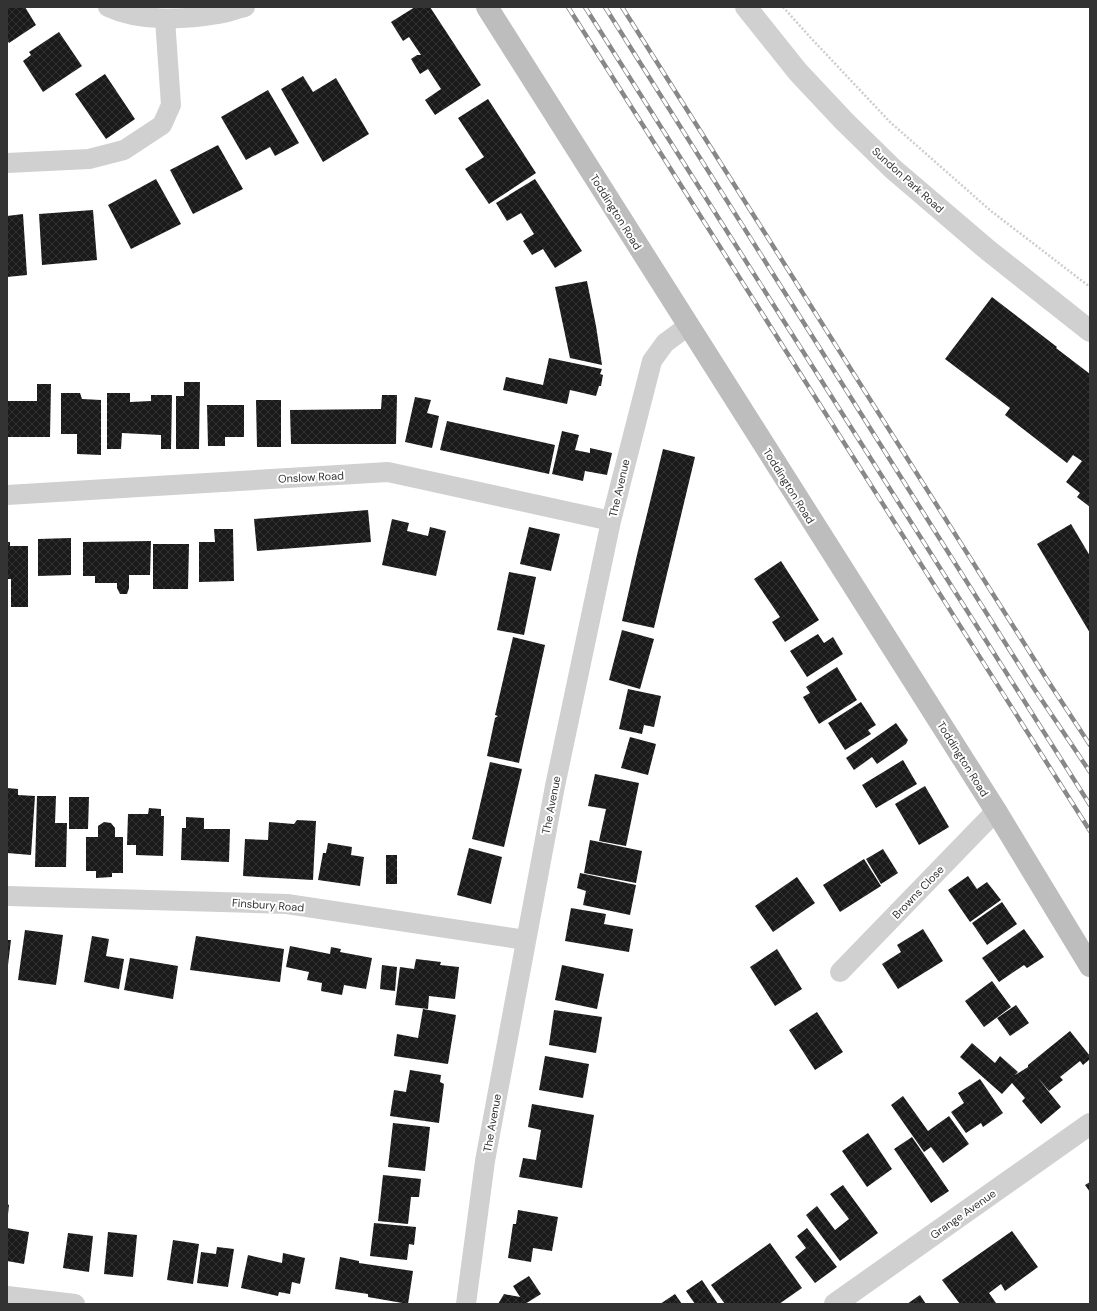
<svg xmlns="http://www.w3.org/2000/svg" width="1097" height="1311" font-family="'DM Sans',sans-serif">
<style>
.building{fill:url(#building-cross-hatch)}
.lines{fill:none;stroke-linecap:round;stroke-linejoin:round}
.path{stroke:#cdcdcd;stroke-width:2.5;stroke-dasharray:2 2;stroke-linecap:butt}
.minor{stroke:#d0d0d0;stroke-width:20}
.tertiary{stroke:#d0d0d0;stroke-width:22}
.secondary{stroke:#bdbdbd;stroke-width:22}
.rail-casing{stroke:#888;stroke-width:4.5}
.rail{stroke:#fff;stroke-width:3;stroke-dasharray:9;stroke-linecap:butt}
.labels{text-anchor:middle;stroke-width:4;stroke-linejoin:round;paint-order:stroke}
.street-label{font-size:11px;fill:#333;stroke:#fff}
</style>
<defs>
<pattern id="building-cross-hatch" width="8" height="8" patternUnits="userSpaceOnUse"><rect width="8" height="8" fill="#1a1a1a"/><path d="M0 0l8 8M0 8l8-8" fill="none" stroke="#333"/></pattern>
</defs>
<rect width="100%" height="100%" fill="#fff"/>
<path class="building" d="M 7,7 L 25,7 L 36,25 L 9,43 L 7,40 Z
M 415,7 L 430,7 L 481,85 L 435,115 L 425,100 L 441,89 L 428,69 L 420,74 L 411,59 L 417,55 L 421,55 L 409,37 L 403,41 L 391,22 Z
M 59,32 L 82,66 L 43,92 L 23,61 L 31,55 L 29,52 Z
M 105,74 L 135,119 L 106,139 L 75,94 Z
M 303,76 L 313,92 L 336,78 L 369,134 L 323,162 L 281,89 Z
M 268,90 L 299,143 L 275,156 L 270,147 L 246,160 L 221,117 Z
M 488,99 L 536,173 L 489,204 L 465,169 L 484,157 L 458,118 Z
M 218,145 L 243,189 L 193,214 L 170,170 Z
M 156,179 L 181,224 L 131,249 L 108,205 Z
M 535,179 L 582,251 L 555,268 L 543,249 L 532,255 L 523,241 L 534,234 L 521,213 L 507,221 L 496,203 Z
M 93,210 L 97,260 L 42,265 L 39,214 Z
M 23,214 L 27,275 L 7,277 L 7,216 Z
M 587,281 L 596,326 L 602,365 L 570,358 L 555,287 Z
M 992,297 L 1057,347 L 1056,348 L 1090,374 L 1090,507 L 1077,497 L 1080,493 L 1066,482 L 1082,461 L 1073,455 L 1067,463 L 1005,415 L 1010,408 L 945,359 Z
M 549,358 L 602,369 L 600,374 L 603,375 L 601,386 L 599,386 L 596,396 L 570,390 L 567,404 L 503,390 L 506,377 L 543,385 Z
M 184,382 L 200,382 L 199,449 L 176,449 L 176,396 L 184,396 Z
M 37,384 L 51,384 L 50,437 L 7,437 L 7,401 L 37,401 Z
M 61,393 L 80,393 L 82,399 L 101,400 L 101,455 L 77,454 L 77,434 L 61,434 Z
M 107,393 L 130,393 L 130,402 L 151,401 L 151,395 L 172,395 L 171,449 L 161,449 L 161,435 L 122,433 L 121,449 L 107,449 Z
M 382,395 L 397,395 L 396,444 L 291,444 L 290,410 L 381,409 Z
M 415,397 L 431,400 L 427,413 L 439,416 L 432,448 L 405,442 Z
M 256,400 L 281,400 L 281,447 L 257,447 Z
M 207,405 L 244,405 L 244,437 L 225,437 L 225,446 L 208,446 Z
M 447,421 L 555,445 L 549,474 L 440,450 Z
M 562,431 L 579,435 L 575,450 L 590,453 L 590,448 L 612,453 L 607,475 L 585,471 L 583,481 L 552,474 Z
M 663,449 L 695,457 L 654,628 L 622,621 L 637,555 Z
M 368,510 L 371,542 L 257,551 L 254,519 Z
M 392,519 L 409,523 L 407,531 L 428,536 L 430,527 L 446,531 L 436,576 L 382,565 Z
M 1071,524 L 1090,556 L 1090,633 L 1037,544 Z
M 529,527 L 560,534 L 551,571 L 520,564 Z
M 214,529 L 233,529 L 234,581 L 199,582 L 199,542 L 215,542 Z
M 71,538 L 71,575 L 38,576 L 38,539 Z
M 151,541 L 150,575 L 129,575 L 129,588 L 127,594 L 120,594 L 117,588 L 117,583 L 95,583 L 95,576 L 83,576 L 83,542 Z
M 7,542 L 10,542 L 10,546 L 28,546 L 28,607 L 11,607 L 11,579 L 7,579 Z
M 153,544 L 189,544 L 188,589 L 153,589 Z
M 781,561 L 819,620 L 785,642 L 772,622 L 780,617 L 754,579 Z
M 509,572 L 536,577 L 524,635 L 497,630 Z
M 622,630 L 654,639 L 640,689 L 609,680 Z
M 818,634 L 824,643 L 833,637 L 843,654 L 807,677 L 790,651 Z
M 513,637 L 545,645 L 519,763 L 487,756 L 495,718 L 498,716 L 495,715 Z
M 837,667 L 857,700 L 819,724 L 803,697 L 810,693 L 806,687 Z
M 628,689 L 661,696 L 654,727 L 644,725 L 642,734 L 619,729 Z
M 861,702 L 876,725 L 868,730 L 871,734 L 845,750 L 828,723 Z
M 896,723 L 908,740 L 906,744 L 877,764 L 872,757 L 854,770 L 846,758 Z
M 630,737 L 656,744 L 648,775 L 621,768 Z
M 903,760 L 917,784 L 876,808 L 862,785 Z
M 490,762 L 522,769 L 504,847 L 472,839 Z
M 595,774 L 639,783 L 626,846 L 599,841 L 606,809 L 588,806 Z
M 925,786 L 949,827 L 919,845 L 895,804 Z
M 7,788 L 18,789 L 18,795 L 35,796 L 31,855 L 7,853 Z
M 37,796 L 56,796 L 55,823 L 67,823 L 66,867 L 35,867 Z
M 69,797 L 89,797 L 88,829 L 69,829 Z
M 149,808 L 161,809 L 161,816 L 164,816 L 163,856 L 136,855 L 136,845 L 127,845 L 128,814 L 148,814 Z
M 186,817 L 204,818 L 204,829 L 230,829 L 229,862 L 181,860 L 182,828 L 186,828 Z
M 297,820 L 316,821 L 313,880 L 243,876 L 245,839 L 268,840 L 269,822 L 294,824 Z
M 104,822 L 111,823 L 115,828 L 115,837 L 123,837 L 123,873 L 112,873 L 112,877 L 96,878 L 96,871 L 86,871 L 86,837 L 98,837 L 98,826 Z
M 590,840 L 642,851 L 636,883 L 584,873 Z
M 328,843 L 352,847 L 351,855 L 364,857 L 360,886 L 318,880 L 323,853 L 326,853 Z
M 469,848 L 502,857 L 491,904 L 457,895 Z
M 883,849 L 898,873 L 881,884 L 866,859 Z
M 386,855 L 397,855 L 397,884 L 386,884 Z
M 864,859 L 881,886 L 840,912 L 823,885 Z
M 580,873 L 636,885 L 630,915 L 583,905 L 586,891 L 577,888 Z
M 968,876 L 977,889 L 987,882 L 1001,900 L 970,922 L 948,890 Z
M 797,877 L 815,903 L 773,932 L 755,906 Z
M 1002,902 L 1017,924 L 987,945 L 972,923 Z
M 571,908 L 606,914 L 604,924 L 633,929 L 629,952 L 565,941 Z
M 923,929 L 943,961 L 898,989 L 882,964 L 901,952 L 897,945 Z
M 1024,929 L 1044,957 L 1027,968 L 1024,965 L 999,982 L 982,958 Z
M 25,930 L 63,935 L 56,985 L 18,980 Z
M 92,936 L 109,939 L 106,956 L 124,959 L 119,989 L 84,982 Z
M 196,936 L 284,949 L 280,982 L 190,970 Z
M 7,940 L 11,940 L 8,965 L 7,964 Z
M 290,946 L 330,954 L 331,947 L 341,949 L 340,952 L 372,958 L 366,989 L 344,985 L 342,995 L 321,991 L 322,983 L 307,980 L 309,972 L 286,967 Z
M 777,949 L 802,989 L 775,1006 L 750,967 Z
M 130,958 L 178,966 L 173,999 L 124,990 Z
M 416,959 L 441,962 L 440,965 L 459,967 L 455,999 L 429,996 L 428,1009 L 395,1005 L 400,967 L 414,969 Z
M 382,965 L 397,967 L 395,991 L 380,989 Z
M 562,965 L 604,974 L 597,1009 L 555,1000 Z
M 992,981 L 1011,1007 L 984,1027 L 965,1001 Z
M 1016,1005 L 1029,1023 L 1010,1036 L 997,1018 Z
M 423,1009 L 456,1015 L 448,1064 L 394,1056 L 397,1034 L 418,1038 Z
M 554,1010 L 602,1017 L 596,1053 L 549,1045 Z
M 817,1012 L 843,1052 L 815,1070 L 789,1030 Z
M 1070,1031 L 1090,1056 L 1090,1059 L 1083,1065 L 1080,1061 L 1060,1077 L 1063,1080 L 1049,1091 L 1037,1077 L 1061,1107 L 1041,1124 L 1022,1101 L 1025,1098 L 1012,1083 L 1002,1094 L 960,1057 L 972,1043 L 995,1063 L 1000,1056 L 1018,1072 L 1015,1075 L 1028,1067 L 1028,1065 Z
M 545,1056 L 589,1064 L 583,1098 L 539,1090 Z
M 410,1070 L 441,1075 L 440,1082 L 444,1084 L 439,1123 L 390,1116 L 394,1090 L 406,1092 Z
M 980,1079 L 1003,1113 L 983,1127 L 981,1123 L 966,1133 L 951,1112 L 964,1103 L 958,1093 Z
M 903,1096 L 928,1131 L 949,1116 L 969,1144 L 943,1163 L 931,1147 L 924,1152 L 891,1105 Z
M 532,1104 L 594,1115 L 582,1188 L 519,1177 L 523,1158 L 536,1160 L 541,1130 L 528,1127 Z
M 393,1123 L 430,1127 L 425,1171 L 388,1167 Z
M 868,1133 L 892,1169 L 867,1187 L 842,1151 Z
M 912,1137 L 949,1191 L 931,1203 L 894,1149 Z
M 383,1175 L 421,1179 L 419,1197 L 411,1197 L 408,1224 L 378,1221 Z
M 1090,1182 L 1090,1192 L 1085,1185 Z
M 843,1185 L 878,1233 L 840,1261 L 806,1215 L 817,1206 L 835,1230 L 849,1219 L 830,1194 Z
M 7,1204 L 9,1205 L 8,1214 L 7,1214 Z
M 518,1210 L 558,1217 L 552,1251 L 533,1248 L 531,1262 L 508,1258 L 513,1224 L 516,1224 Z
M 374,1223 L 416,1227 L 414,1245 L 409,1244 L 407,1260 L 370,1256 Z
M 7,1228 L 29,1232 L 24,1264 L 7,1261 Z
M 807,1228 L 837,1267 L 815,1283 L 795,1257 L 806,1248 L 797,1236 Z
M 1012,1231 L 1038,1267 L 1005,1291 L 1001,1284 L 989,1293 L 996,1303 L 994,1304 L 960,1304 L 942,1280 Z
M 108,1232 L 137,1235 L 133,1277 L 104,1274 Z
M 68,1233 L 93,1236 L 89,1272 L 63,1268 Z
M 173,1240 L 199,1244 L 193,1284 L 167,1280 Z
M 770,1243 L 802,1288 L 779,1304 L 725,1304 L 711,1285 Z
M 217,1247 L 234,1249 L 228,1287 L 197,1283 L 201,1252 L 216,1254 Z
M 283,1253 L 305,1258 L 300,1284 L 292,1282 L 290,1294 L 279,1292 L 278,1296 L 241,1288 L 248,1255 L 282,1263 Z
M 340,1257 L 359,1261 L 359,1263 L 413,1271 L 408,1304 L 368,1297 L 368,1294 L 335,1289 Z
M 529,1276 L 541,1294 L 525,1304 L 498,1304 L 504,1294 L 520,1297 L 513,1286 Z
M 702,1280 L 718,1304 L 695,1304 L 686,1291 Z
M 675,1294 L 682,1304 L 660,1304 Z
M 920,1295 L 926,1304 L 907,1304 Z"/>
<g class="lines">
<path class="path" d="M 783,7 L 810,37 L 890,122 L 991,211 L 1090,287"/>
<path class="minor" d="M 108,7 C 140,22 184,20 218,14 C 227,13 236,9 245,7
M 7,163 L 89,159 L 124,150 L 162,125 L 171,105 L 165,19
M 7,495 L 388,472 L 611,521
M 7,896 L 287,904 L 526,940
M 840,972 L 996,811
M 7,1296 L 75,1304
M 466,1304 L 485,1161 L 555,786 L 611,521 L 652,361 L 665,343 L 688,326"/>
<path class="tertiary" d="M 746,7 L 798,72 L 844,121 L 893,169 L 989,251 L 1090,331
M 835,1304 L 1090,1124"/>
<path class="secondary" d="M 487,7 L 996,811 L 1090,966"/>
<g class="rail-casing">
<path id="rail" d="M 568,7 L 1090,831
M 585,7 L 1090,805
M 605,7 L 1033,687 L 1090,772
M 622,7 L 1046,678 L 1090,745"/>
</g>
<use href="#rail" class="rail"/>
</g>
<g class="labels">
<g class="street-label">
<text transform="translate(908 180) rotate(42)" y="4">Sundon Park Road</text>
<text transform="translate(616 212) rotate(58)" y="4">Toddington Road</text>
<text transform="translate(311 477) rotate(-3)" y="4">Onslow Road</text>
<text transform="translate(789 486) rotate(58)" y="4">Toddington Road</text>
<text transform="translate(619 488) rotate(-77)" y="4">The Avenue</text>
<text transform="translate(963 759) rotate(58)" y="4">Toddington Road</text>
<text transform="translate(551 805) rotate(-79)" y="4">The Avenue</text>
<text transform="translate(918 892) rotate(-46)" y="4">Browns Close</text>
<text transform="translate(268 905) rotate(4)" y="4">Finsbury Road</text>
<text transform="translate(492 1123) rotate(-80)" y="4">The Avenue</text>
<text transform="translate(963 1214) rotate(-35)" y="4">Grange Avenue</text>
</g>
</g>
<rect width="1097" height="1311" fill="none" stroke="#333333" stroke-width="16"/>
</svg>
